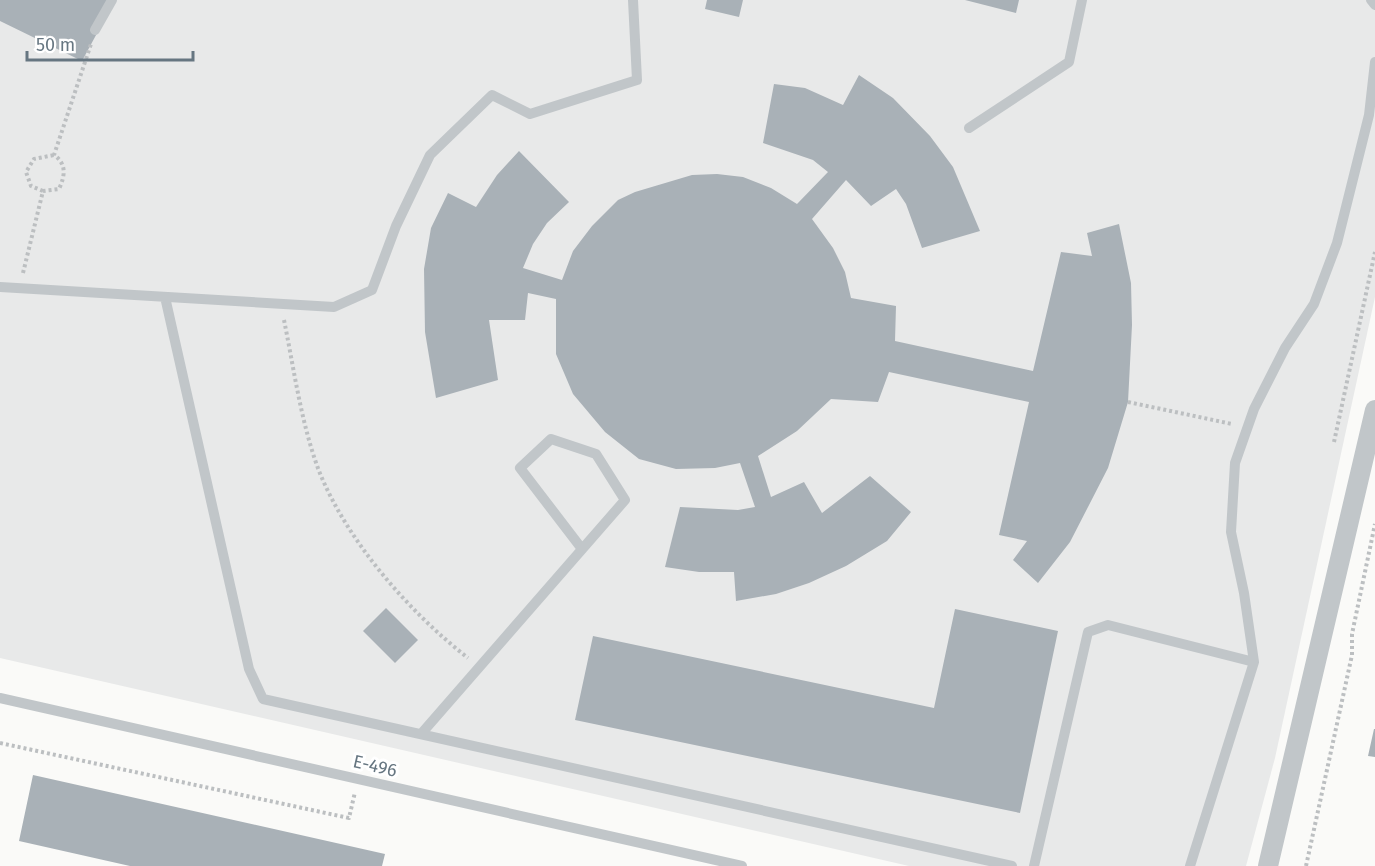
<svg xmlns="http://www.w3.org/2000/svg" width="1375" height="866" font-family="'Fira Sans',sans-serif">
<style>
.built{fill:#e8e9e9}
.building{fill:#a9b1b7}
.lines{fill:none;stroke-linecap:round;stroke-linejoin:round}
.path{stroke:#bcbfc1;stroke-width:4;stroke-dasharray:3 3;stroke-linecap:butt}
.lane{stroke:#c1c6c9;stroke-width:10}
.street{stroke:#c1c6c9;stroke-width:20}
.labels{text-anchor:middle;stroke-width:6;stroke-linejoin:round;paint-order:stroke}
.street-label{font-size:18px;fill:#667681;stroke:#fff}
</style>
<rect width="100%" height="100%" fill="#fafaf8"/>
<path class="built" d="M 0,0 L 1375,0 L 1375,297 L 1275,758 L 1246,866 L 909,866 L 0,658 Z"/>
<path class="building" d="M 0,0 L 115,0 L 82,61 L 0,21 Z
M 707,0 L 743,0 L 739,17 L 705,9 Z
M 965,0 L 1019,0 L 1016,13 Z
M 859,75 L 893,98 L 930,136 L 953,167 L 980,231 L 922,248 L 906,204 L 896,189 L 871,206 L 846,180 L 812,219 L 833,248 L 845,272 L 851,298 L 896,306 L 895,341 L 1033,371 L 1061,252 L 1092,256 L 1087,233 L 1119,224 L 1131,283 L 1132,325 L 1128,402 L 1108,468 L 1088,507 L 1070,542 L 1038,583 L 1013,560 L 1027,541 L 999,535 L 1029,402 L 889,372 L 878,402 L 831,399 L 797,431 L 758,456 L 771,497 L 804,482 L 822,513 L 870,476 L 911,512 L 887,541 L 846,566 L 809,583 L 776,594 L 736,601 L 734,572 L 699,572 L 665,567 L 680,507 L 738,510 L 755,507 L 740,463 L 715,468 L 676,469 L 639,459 L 605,432 L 573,394 L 556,354 L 556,299 L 528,293 L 525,320 L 489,320 L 498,380 L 436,398 L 425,332 L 424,269 L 431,228 L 448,193 L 476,207 L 497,175 L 519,151 L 569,202 L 547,223 L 533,244 L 523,268 L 562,280 L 573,251 L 592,226 L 618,200 L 635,192 L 692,175 L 717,174 L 743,177 L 771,188 L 797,204 L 828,172 L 813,160 L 763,143 L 774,84 L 805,88 L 843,105 Z
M 386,608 L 418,640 L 395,663 L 363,631 Z
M 955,609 L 1058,631 L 1020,813 L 575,720 L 593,636 L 934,708 Z
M 1374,729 L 1375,729 L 1375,757 L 1368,756 Z
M 33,775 L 385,854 L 382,866 L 130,866 L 19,841 Z"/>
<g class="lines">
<path class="path" d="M 43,191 L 31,186 L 26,172 L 34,159 L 54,155
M 23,273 L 43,191 L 59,189 C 65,176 67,164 54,155 L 91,44
M 284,320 C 294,369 301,423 319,471 C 347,541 409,612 468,658
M 1128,402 L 1232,424
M 1334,442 L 1375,252
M 0,743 L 349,818 L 355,792
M 1306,866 L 1352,655 L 1352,634 L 1375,524"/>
<path class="lane" d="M 1371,0 L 1375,5
M 95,30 L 112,0
M 969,128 L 1069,62 L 1082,0
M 0,287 L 334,307 L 372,290 L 396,226 L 430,155 L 492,95 L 530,114 L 637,80 L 633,0
M 165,297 L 249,669 L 263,699 L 1012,866
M 0,698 L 742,866
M 421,734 L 625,500 L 596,454 L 551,439 L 520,468 L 582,549
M 1034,866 L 1088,632 L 1108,625 L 1254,662
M 1190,866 L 1254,662 L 1244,593 L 1231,532 L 1235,463 L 1254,409 L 1285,348 L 1314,304 L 1337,243 L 1369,115 L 1375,62"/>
<path class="street" d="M 1268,866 L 1375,410"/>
</g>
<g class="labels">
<g class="street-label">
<text transform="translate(375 766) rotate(13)" y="6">E-496</text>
</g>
</g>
<path d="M27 51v9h166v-9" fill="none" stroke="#667681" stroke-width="3"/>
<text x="36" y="51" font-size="18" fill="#667681" stroke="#ffffff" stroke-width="4.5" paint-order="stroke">50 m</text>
</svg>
